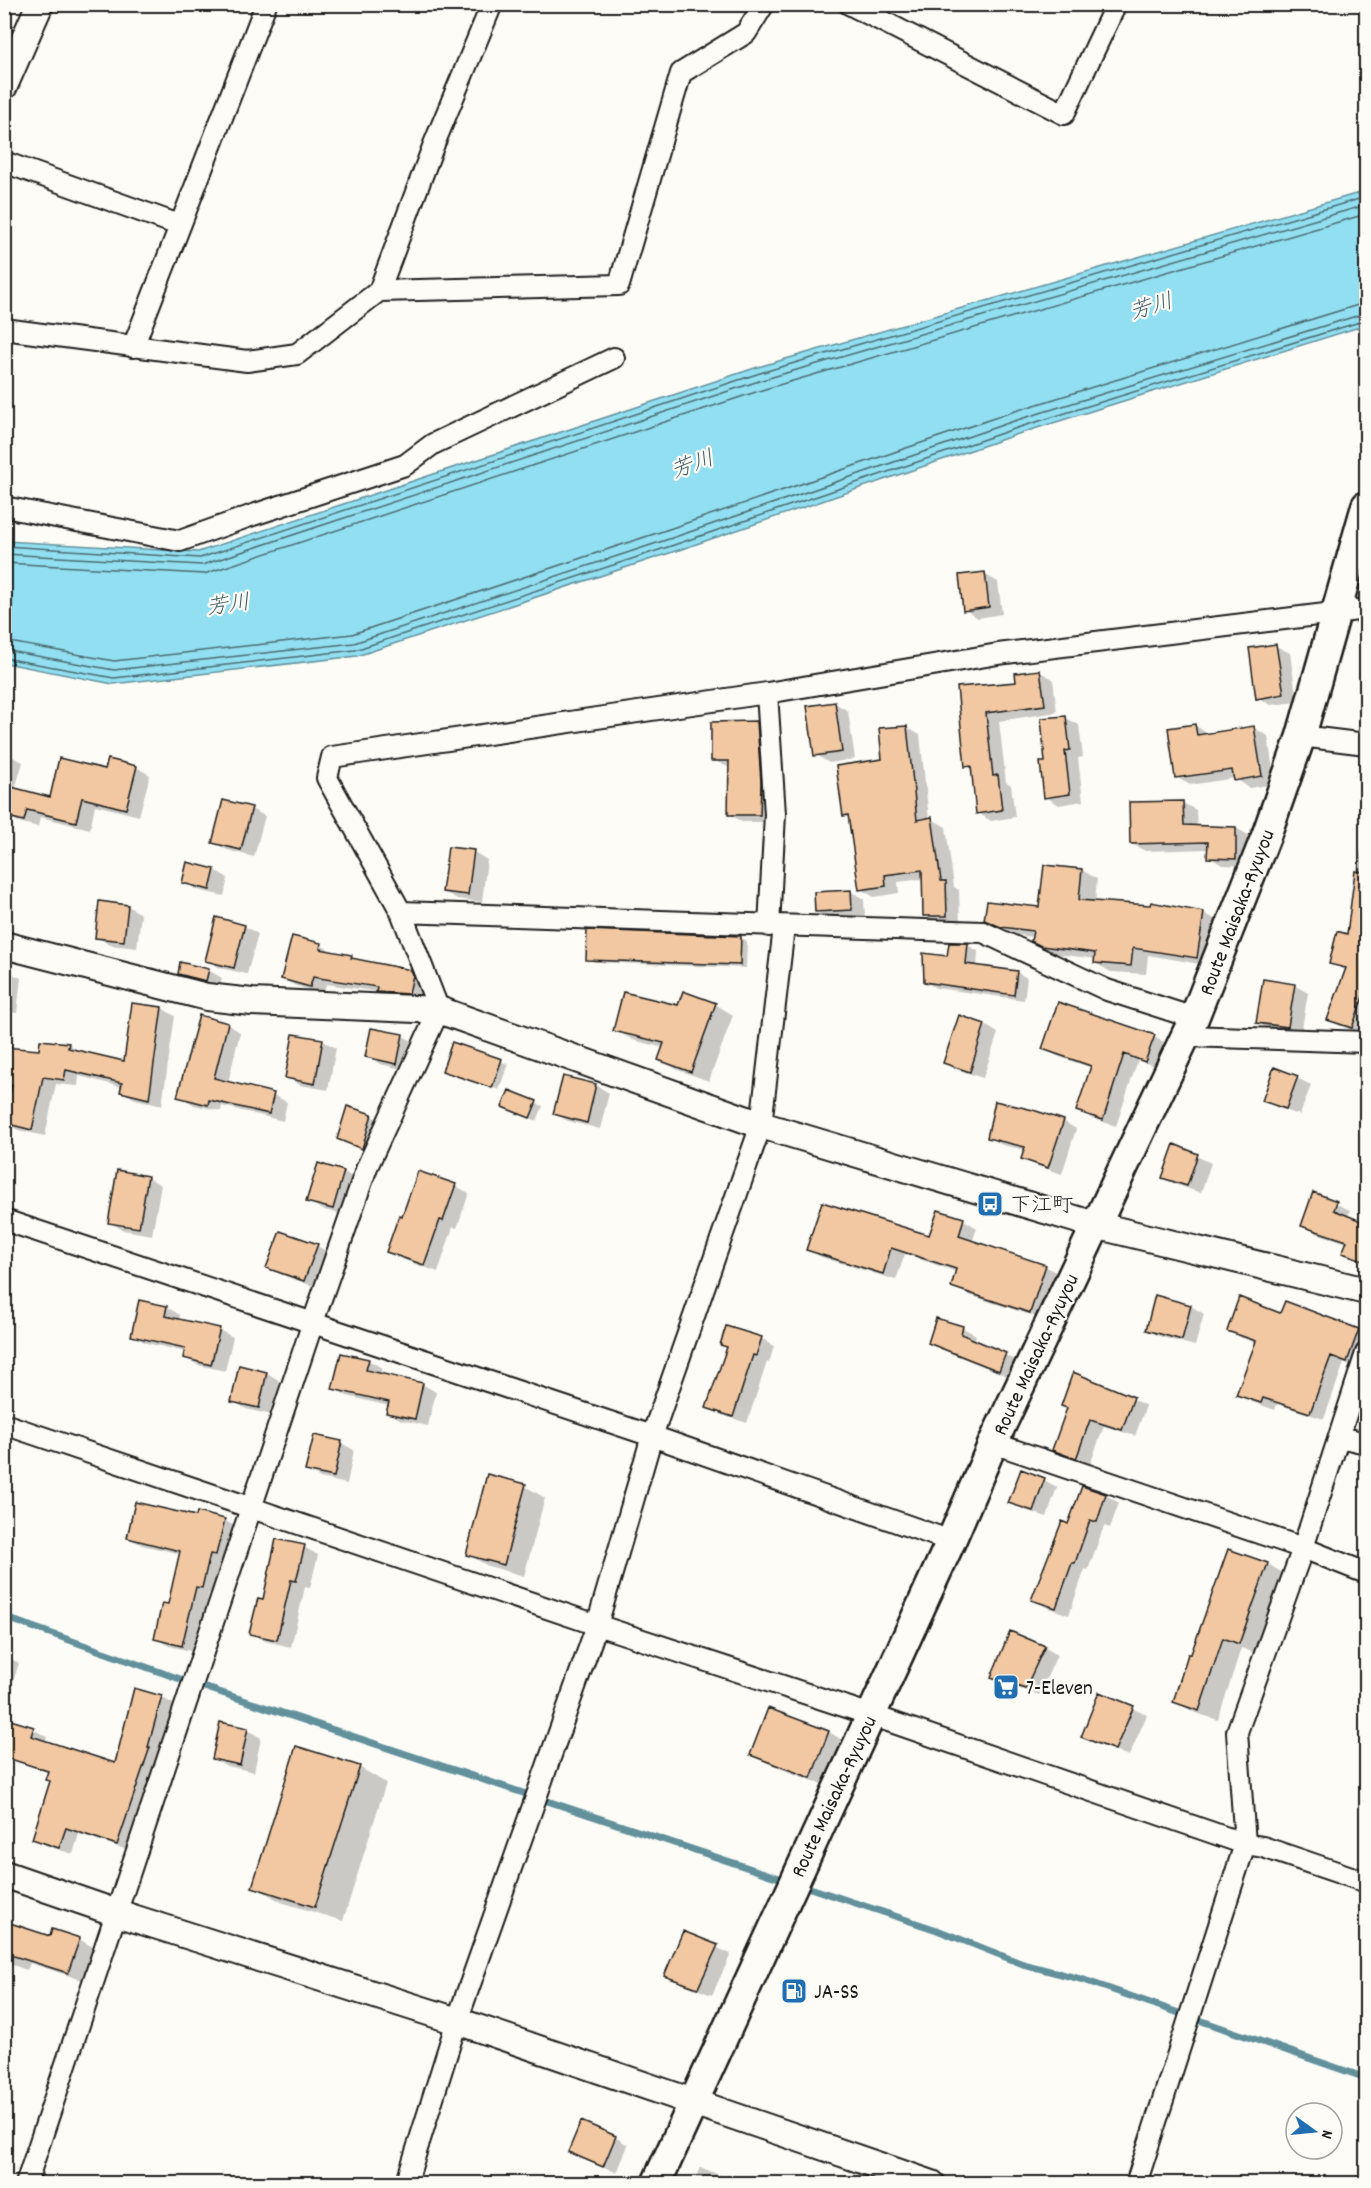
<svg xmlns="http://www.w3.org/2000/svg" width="1371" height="2188" font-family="Dekko,'Klee One',sans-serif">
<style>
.water{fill:#91dff1;stroke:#62919c;stroke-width:1.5}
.shadow{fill:#0003}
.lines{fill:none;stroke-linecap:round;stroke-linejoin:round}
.shore{stroke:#4b6a71;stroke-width:1.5}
.stream{stroke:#62919c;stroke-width:7}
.building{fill:#f2c8a2;stroke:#1c1c1c;stroke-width:1.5}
.minor-casing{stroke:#1c1c1c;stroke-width:24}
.tertiary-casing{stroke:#1c1c1c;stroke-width:30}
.secondary-casing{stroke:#1c1c1c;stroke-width:33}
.minor{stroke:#fdfcf7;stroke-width:20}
.tertiary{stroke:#fdfcf7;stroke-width:26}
.secondary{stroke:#fdfcf7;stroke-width:28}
.labels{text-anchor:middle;stroke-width:4.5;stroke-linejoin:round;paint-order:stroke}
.street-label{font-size:21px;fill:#1c1c1c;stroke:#fdfcf7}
.poi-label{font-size:21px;fill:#1c1c1c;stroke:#fdfcf7;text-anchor:start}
.water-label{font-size:22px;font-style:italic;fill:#456067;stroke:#fdfcf7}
</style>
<rect width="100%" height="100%" fill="#fdfcf7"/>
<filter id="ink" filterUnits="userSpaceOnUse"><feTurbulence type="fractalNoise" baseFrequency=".0167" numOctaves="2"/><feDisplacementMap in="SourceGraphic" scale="12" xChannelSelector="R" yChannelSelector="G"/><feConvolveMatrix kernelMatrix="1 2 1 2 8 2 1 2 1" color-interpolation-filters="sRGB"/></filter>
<g filter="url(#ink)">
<path class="water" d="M 1366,191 L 1366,325 L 1018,434 L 676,551 L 357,656 L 113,684 L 5,663 L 5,541 L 198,552 L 758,367 Z"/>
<path class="shadow" d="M 984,574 L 998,582 L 1002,614 L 978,618 L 965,610 Z
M 1276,646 L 1290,653 L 1297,702 L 1271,705 L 1257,698 Z
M 1040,672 L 1053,679 L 1057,712 L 999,721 L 1006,782 L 1011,785 L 1015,817 L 991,821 L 978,813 L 971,768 L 967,766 L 958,688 L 1017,683 Z
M 835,703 L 848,711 L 855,759 L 829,763 L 816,755 Z
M 1066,718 L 1079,725 L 1083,757 L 1078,758 L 1083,801 L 1059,805 L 1046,797 L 1047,763 Z
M 756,723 L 770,731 L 773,822 L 742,822 L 729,814 L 730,768 L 713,760 Z
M 1195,725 L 1209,735 L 1254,728 L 1268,736 L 1275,784 L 1249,788 L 1235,778 L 1190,785 L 1176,777 Z
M 906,727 L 920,735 L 929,819 L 932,819 L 946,827 L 954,887 L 959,890 L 960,923 L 938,923 L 924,915 L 923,879 L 898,882 L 899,893 L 874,897 L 860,889 L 850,818 L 844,815 Z
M 4,753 L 23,762 L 15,789 L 51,798 L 106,770 L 136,767 L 150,775 L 139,816 L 95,805 L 90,829 L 40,817 L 38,827 L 18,822 L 5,815 Z
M 1183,803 L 1196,810 L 1197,827 L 1236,828 L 1250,836 L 1249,866 L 1222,865 L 1209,857 L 1209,849 L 1145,851 L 1132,844 Z
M 251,809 L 265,816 L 254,857 L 227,850 L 213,842 Z
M 1366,828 L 1366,1032 L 1365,1035 L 1343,1027 L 1329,1020 L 1347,971 L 1331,963 L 1348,935 L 1357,868 Z
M 474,852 L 487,860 L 482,902 L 457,899 L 443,891 Z
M 188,863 L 215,870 L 228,878 L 224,896 L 197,890 L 184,882 Z
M 1082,870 L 1097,879 L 1095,903 L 1151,907 L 1152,904 L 1204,913 L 1220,922 L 1212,966 L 1148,955 L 1146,974 L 1111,972 L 1095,963 L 1096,959 L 1058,954 L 1033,941 L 1033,937 L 1018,935 L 986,919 L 1041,909 Z
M 850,891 L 864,899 L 865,917 L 830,919 L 816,911 Z
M 128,906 L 141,914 L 137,948 L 110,945 L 97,937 Z
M 244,926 L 258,934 L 247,974 L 220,968 L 207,960 Z
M 740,937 L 747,941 L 746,968 L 594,962 L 588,959 Z
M 320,945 L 334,952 L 351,956 L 360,961 L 410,972 L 424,980 L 426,984 L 422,1001 L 391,999 L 378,992 L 326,984 L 324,993 L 296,986 L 283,979 Z
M 967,945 L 978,951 L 977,967 L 1016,972 L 1027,978 L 1024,1000 L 936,988 L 925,982 L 949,958 Z
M 4,970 L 21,978 L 17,1013 L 8,1012 L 4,1026 Z
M 208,970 L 222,978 L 220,988 L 193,981 L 179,973 Z
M 1294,985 L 1308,993 L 1301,1034 L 1271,1030 L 1257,1022 Z
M 715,1004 L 733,1015 L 709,1081 L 678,1070 L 660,1059 L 664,1048 L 633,1040 L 615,1030 L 679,1007 Z
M 162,1008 L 175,1016 L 162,1105 L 135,1099 L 121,1091 L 122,1087 L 79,1076 L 78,1086 L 56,1084 L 45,1136 L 18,1130 L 5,1122 L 12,1090 L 4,1089 L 4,1048 L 40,1052 L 68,1044 L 82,1052 L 125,1063 Z
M 227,1024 L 240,1032 L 228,1083 L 273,1095 L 287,1102 L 283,1121 L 222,1106 L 221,1111 L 194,1105 L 181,1097 Z
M 985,1025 L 998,1033 L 983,1078 L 958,1070 L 945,1063 Z
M 294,1035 L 323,1041 L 336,1048 L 328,1090 L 300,1085 L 286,1077 Z
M 403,1036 L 416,1043 L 410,1071 L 380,1064 L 367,1056 Z
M 1154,1037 L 1168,1044 L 1159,1068 L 1138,1060 L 1116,1126 L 1091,1118 L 1078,1110 L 1092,1068 L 1057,1056 L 1044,1049 Z
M 453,1044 L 508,1064 L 499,1090 L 444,1070 Z
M 1297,1078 L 1311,1085 L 1300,1115 L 1277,1108 L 1264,1100 Z
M 596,1085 L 609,1093 L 600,1129 L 568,1121 L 555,1114 Z
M 510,1092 L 543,1106 L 537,1121 L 510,1110 Z
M 371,1116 L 385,1123 L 376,1155 L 339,1138 Z
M 1063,1121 L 1076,1129 L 1062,1174 L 1037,1166 L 1023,1159 L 1026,1150 L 1002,1145 L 989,1137 Z
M 1175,1146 L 1211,1163 L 1201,1193 L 1177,1185 L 1164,1178 Z
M 319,1164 L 344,1172 L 357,1180 L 346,1216 L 321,1209 L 308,1201 Z
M 419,1173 L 456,1186 L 469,1193 L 457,1228 L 453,1227 L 438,1272 L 401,1259 L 388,1251 L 403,1218 Z
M 147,1177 L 161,1185 L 152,1235 L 123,1230 L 109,1222 Z
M 1314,1194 L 1350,1210 L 1348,1217 L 1366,1225 L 1366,1263 L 1344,1252 L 1347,1243 L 1316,1233 L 1303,1225 Z
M 939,1212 L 964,1220 L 977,1228 L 972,1242 L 1045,1266 L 1059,1274 L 1043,1319 L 966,1294 L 952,1286 L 957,1272 L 905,1254 L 896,1280 L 821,1257 L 808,1249 L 930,1237 Z
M 317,1246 L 330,1253 L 318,1288 L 282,1275 L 268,1267 Z
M 1286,1303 L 1366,1335 L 1366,1353 L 1361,1368 L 1344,1363 L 1324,1419 L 1277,1404 L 1275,1410 L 1252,1402 L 1238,1394 L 1257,1343 L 1242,1338 L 1229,1330 L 1281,1315 Z
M 1191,1306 L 1204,1314 L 1195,1346 L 1161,1337 L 1147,1330 Z
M 167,1307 L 180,1315 L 179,1320 L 219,1330 L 233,1337 L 225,1371 L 198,1365 L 185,1357 L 186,1352 L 146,1343 L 132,1335 Z
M 937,1319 L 963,1328 L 976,1335 L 974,1341 L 1019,1362 L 1012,1378 L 943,1350 L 930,1343 Z
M 761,1338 L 774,1346 L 769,1363 L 767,1362 L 747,1423 L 722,1415 L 708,1407 L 728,1348 L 722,1344 Z
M 368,1360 L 382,1368 L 380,1374 L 422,1384 L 436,1392 L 428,1426 L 401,1420 L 388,1412 L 389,1406 L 347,1396 L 334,1388 Z
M 240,1367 L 267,1373 L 280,1381 L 272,1415 L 246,1409 L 233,1401 Z
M 1133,1399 L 1146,1406 L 1135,1436 L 1104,1426 L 1090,1465 L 1067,1457 L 1054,1450 L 1069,1409 Z
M 341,1443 L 354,1450 L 347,1484 L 320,1478 L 307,1470 Z
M 1044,1480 L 1057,1487 L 1047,1517 L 1024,1510 L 1010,1502 Z
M 525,1486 L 545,1498 L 524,1576 L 488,1566 L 467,1554 Z
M 1083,1488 L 1106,1495 L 1119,1503 L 1110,1528 L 1104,1526 L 1088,1570 L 1085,1569 L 1069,1615 L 1046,1607 L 1033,1599 L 1069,1526 Z
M 197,1518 L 224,1520 L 238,1528 L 230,1562 L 223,1560 L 215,1595 L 209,1593 L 195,1652 L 169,1646 L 155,1638 L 169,1606 L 181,1554 L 142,1545 L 129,1538 Z
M 304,1547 L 318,1555 L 310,1588 L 305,1587 L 291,1647 L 265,1641 L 251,1633 L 264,1601 Z
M 1229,1551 L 1268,1564 L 1286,1575 L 1258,1654 L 1241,1648 L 1218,1720 L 1193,1712 L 1175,1701 Z
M 1044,1647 L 1057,1655 L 1039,1695 L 1006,1684 L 993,1676 Z
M 4,1655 L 19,1663 L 4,1710 Z
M 1100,1694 L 1147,1715 L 1129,1756 L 1096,1744 L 1083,1736 Z
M 161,1697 L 175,1705 L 131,1851 L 79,1834 L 73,1854 L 47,1846 L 33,1838 L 52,1782 L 49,1773 L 4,1757 L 4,1729 L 7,1720 L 33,1729 L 47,1737 L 45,1742 L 116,1765 Z
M 769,1709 L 829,1732 L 849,1744 L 832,1788 L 773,1766 L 752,1754 Z
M 221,1724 L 248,1730 L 261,1738 L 254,1772 L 227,1766 L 213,1758 Z
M 359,1767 L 386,1783 L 343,1921 L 281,1902 L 254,1886 Z
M 4,1922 L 51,1937 L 79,1939 L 93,1947 L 82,1980 L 30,1963 L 27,1970 L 4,1962 Z
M 684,1933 L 731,1954 L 712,1995 L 680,1983 L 666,1975 Z
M 615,2137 L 628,2145 L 617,2173 L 570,2151 Z
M 700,2167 L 734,2181 L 737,2184 L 693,2184 Z"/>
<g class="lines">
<path class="shore" d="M 4,546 L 200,558 L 760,373 L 1366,197
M 4,554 L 202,565 L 762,380 L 1366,205
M 4,563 L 204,574 L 765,389 L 1366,214
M 4,641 L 114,661 L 352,634 L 669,529 L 1012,412 L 1358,305 L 1366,303
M 4,650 L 114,670 L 354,643 L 672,538 L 1014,421 L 1366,313
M 4,658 L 114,678 L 355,650 L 674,545 L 1017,428 L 1366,320"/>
<path class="stream" d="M 4,1617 L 183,1680 L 788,1881
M 801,1885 L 937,1930 L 1023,1964 L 1084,1980 L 1366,2078"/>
</g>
<path class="building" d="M 985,572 L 989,607 L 963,611 L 959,575 Z
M 1276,644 L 1284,694 L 1256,699 L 1249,648 Z
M 1040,670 L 1045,705 L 986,713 L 993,776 L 998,775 L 1002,810 L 976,814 L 971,766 L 965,767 L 957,687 L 1016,682 L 1015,673 Z
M 835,702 L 842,752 L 814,756 L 807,706 Z
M 1066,716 L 1070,750 L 1065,751 L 1070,794 L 1044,798 L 1040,762 L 1045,762 L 1041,718 Z
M 757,721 L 761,782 L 760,815 L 728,815 L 729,761 L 711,761 L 711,722 Z
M 1195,724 L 1197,735 L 1254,726 L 1262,776 L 1234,781 L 1232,770 L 1175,778 L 1168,728 Z
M 907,726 L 917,820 L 932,817 L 941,881 L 946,881 L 947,916 L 923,916 L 922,870 L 885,875 L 886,886 L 859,890 L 848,815 L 843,816 L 836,766 L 882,759 L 879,728 Z
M 59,758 L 105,769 L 108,759 L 137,766 L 126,809 L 82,798 L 76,822 L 27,810 L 24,821 L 4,816 L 4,785 L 50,797 Z
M 223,800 L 252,807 L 241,850 L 212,843 Z
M 1183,801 L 1184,825 L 1236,827 L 1236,859 L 1207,858 L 1208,842 L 1130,844 L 1129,802 Z
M 448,847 L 474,850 L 468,895 L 442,892 Z
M 187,862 L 215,869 L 210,890 L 182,883 Z
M 1044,865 L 1082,869 L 1079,900 L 1150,905 L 1151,902 L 1204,912 L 1197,958 L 1133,948 L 1131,966 L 1094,963 L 1095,953 L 1041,946 L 1031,941 L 1033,931 L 1001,927 L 984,920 L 987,901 L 1039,907 Z
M 1355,871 L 1366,872 L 1366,988 L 1352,1028 L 1327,1020 L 1346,968 L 1329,964 L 1337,931 L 1347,934 Z
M 851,890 L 852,910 L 815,912 L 814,892 Z
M 99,901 L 128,905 L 124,941 L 95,938 Z
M 216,917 L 245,925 L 234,968 L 205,961 Z
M 587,930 L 741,936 L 740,965 L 586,960 Z
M 292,936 L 321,943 L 320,949 L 352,955 L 351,958 L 411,970 L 413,975 L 409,994 L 376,992 L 377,987 L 313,977 L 310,987 L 281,979 Z
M 949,943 L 968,943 L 966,964 L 1017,971 L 1014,995 L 924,982 L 923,953 L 947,956 Z
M 180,962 L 209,969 L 206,981 L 178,974 Z
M 1263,979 L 1295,984 L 1288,1027 L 1256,1023 Z
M 683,991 L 716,1003 L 691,1072 L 658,1060 L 664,1043 L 613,1031 L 623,992 L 678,1005 Z
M 1058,1002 L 1155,1035 L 1145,1062 L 1124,1054 L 1103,1120 L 1076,1111 L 1091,1066 L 1042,1049 Z
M 132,1003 L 162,1007 L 149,1099 L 120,1092 L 122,1083 L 66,1070 L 64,1080 L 43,1077 L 32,1130 L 4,1123 L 12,1085 L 4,1084 L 4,1047 L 39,1050 L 40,1040 L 69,1043 L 68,1048 L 124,1061 Z
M 199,1015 L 228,1023 L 214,1078 L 274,1093 L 269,1114 L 209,1100 L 208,1105 L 177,1097 Z
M 959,1015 L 985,1024 L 970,1072 L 943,1063 Z
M 371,1028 L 403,1034 L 397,1064 L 365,1057 Z
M 293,1034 L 323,1039 L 315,1084 L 285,1078 Z
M 452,1042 L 502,1059 L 492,1088 L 442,1071 Z
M 1274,1067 L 1298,1076 L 1286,1109 L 1262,1101 Z
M 563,1076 L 596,1084 L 587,1123 L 553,1114 Z
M 509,1090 L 537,1101 L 530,1118 L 502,1107 Z
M 995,1101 L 1033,1110 L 1064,1120 L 1048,1168 L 1021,1159 L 1025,1147 L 987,1138 Z
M 347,1106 L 372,1114 L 362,1149 L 337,1139 Z
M 1174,1144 L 1198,1154 L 1187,1186 L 1162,1178 Z
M 318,1163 L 344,1171 L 333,1209 L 306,1202 Z
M 117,1170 L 148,1176 L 139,1228 L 108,1223 Z
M 418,1171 L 456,1184 L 443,1221 L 440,1220 L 424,1265 L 386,1252 L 399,1215 L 402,1216 Z
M 1313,1192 L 1337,1201 L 1334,1210 L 1366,1223 L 1366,1261 L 1342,1253 L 1347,1241 L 1301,1226 Z
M 822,1202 L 929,1235 L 938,1210 L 964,1218 L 959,1236 L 1046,1265 L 1030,1313 L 951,1287 L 956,1269 L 891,1248 L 883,1274 L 806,1250 Z
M 280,1231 L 318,1244 L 304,1281 L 266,1268 Z
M 1155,1295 L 1191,1305 L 1182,1340 L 1146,1330 Z
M 1239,1297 L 1280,1313 L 1285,1301 L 1359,1329 L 1347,1362 L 1331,1356 L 1310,1413 L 1263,1398 L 1261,1403 L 1236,1395 L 1256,1341 L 1227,1331 Z
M 139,1300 L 167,1306 L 165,1316 L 220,1328 L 211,1365 L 183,1358 L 185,1348 L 131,1336 Z
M 936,1318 L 963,1326 L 961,1334 L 1006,1353 L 999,1371 L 928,1343 Z
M 726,1326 L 762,1337 L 756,1356 L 753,1355 L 733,1417 L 706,1408 L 727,1347 L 720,1345 Z
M 341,1353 L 369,1359 L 366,1370 L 423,1383 L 415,1419 L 386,1413 L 389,1402 L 332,1389 Z
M 239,1365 L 267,1372 L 259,1408 L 231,1402 Z
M 1073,1372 L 1134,1397 L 1122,1430 L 1090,1420 L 1076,1459 L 1052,1450 L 1067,1408 L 1061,1406 Z
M 314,1435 L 342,1441 L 334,1477 L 305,1471 Z
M 1021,1469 L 1045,1478 L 1033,1511 L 1008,1503 Z
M 487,1474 L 526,1484 L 504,1565 L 466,1555 Z
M 1082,1486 L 1106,1494 L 1097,1522 L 1090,1520 L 1075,1563 L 1072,1563 L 1056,1608 L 1031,1600 L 1062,1521 L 1068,1524 Z
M 135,1502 L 196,1516 L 197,1512 L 225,1519 L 216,1555 L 210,1554 L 202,1588 L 196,1587 L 182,1646 L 154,1639 L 162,1603 L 168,1604 L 180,1551 L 127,1538 Z
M 276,1539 L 305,1545 L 296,1581 L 291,1580 L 277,1640 L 249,1634 L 258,1598 L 263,1599 Z
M 1228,1549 L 1268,1563 L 1239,1644 L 1223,1638 L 1199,1711 L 1173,1702 L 1188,1654 L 1191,1654 Z
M 1010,1631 L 1045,1646 L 1025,1689 L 991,1677 Z
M 134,1688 L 162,1696 L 148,1747 L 150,1747 L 117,1845 L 66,1828 L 59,1848 L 32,1839 L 50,1781 L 45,1780 L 48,1771 L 4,1757 L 4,1718 L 34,1727 L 31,1736 L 115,1763 Z
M 1099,1692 L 1134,1706 L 1115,1750 L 1081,1737 Z
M 768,1708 L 829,1731 L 811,1778 L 750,1755 Z
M 220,1722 L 248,1728 L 240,1765 L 212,1759 Z
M 296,1746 L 360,1766 L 315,1907 L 252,1887 Z
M 4,1921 L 50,1936 L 52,1929 L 80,1938 L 68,1973 L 4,1953 Z
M 683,1931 L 718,1945 L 698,1988 L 664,1976 Z
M 581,2121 L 616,2136 L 603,2167 L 568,2152 Z"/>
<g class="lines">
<g class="minor-casing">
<path id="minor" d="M 849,4 L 1064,114 L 1116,4
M 4,162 L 179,225
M 379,291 L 619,285 L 681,73 L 746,33 L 764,4
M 4,329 L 247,361 L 297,354 L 379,291 L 434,144 L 492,4
M 133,347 L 266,4
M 4,507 L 180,541 L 253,515 L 405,465 L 433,444 L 614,358
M 1301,736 L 1366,744
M 401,912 L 327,778 L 332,757 L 767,693
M 769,926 L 775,814 L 767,693 L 998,654 L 1366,609
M 1186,1036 L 1366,1042
M 4,1220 L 652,1436 L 951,1541
M 4,1424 L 597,1625 L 871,1715 L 1245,1844 L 1263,1847 L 1366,1882
M 1340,1437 L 1366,1443
M 993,1443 L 1303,1548 L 1366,1573
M 26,2184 L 313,1322 L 367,1167 L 439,1010 L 401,912 L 983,932 L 1107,990 L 1194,1018
M 406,2184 L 457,2021 L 597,1625 L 652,1436 L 761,1125 L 784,927
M 1136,2184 L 1245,1844 L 1237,1732 L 1303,1548 L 1366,1353"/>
</g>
<g class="tertiary-casing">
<path id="tertiary" d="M 4,86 L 40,4
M 4,945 L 207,997 L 252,1002 L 439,1010 L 761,1125 L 1095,1225 L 1366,1291
M 4,1874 L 117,1913 L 457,2021 L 932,2184"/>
</g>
<g class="secondary-casing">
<path id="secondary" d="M 656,2184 L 951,1541 L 993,1443 L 1194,1018 L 1266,836 L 1301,736 L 1366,506"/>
</g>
<use href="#minor" class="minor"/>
<use href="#tertiary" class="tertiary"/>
<use href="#secondary" class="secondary"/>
</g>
</g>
<defs>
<g id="bus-square" transform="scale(1.35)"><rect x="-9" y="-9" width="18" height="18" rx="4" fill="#1f6fb2" stroke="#fdfcf7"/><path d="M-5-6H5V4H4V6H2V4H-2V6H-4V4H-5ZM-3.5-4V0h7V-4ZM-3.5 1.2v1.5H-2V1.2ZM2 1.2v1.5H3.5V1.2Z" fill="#fff"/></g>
<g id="supermarket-square" transform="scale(1.35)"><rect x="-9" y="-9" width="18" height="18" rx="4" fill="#1f6fb2" stroke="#fdfcf7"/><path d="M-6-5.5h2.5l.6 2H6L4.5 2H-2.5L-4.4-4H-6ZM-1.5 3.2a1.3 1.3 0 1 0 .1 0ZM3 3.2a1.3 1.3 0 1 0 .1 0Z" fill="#fff"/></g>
<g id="fuel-square" transform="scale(1.35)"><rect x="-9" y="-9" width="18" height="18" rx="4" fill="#1f6fb2" stroke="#fdfcf7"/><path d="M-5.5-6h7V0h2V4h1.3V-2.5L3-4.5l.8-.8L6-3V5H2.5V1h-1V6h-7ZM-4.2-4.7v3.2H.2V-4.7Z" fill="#fff"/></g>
</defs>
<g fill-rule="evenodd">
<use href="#bus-square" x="990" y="1204"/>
<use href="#supermarket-square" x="1006" y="1687"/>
<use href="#fuel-square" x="794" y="1991"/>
</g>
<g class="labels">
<g class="street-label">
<text transform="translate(1236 912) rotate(-69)" y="7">Route Maisaka-Ryuyou</text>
<text transform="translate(1035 1354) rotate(-65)" y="7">Route Maisaka-Ryuyou</text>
<text transform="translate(833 1796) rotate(-65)" y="7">Route Maisaka-Ryuyou</text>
</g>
<g class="poi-label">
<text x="1010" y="1211">下江町</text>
<text x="1026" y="1694">7-Eleven</text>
<text x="814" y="1998">JA-SS</text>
</g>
<g class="water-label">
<text transform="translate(1151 305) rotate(-17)" y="8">芳川</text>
<text transform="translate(692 463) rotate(-20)" y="8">芳川</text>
<text transform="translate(228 603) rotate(-8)" y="8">芳川</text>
</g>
</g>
<rect width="1371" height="2188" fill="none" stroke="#fdfcf7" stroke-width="24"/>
<rect x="12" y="12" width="1347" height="2164" fill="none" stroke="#1c1c1c" stroke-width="2" filter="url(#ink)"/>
<g transform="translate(1314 2131) rotate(105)"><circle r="28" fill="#fdfcf7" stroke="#a3a29f" stroke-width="1.5"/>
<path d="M0-4.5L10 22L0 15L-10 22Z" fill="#1f6fb2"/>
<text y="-9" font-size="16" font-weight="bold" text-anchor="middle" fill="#1c1c1c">N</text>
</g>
</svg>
